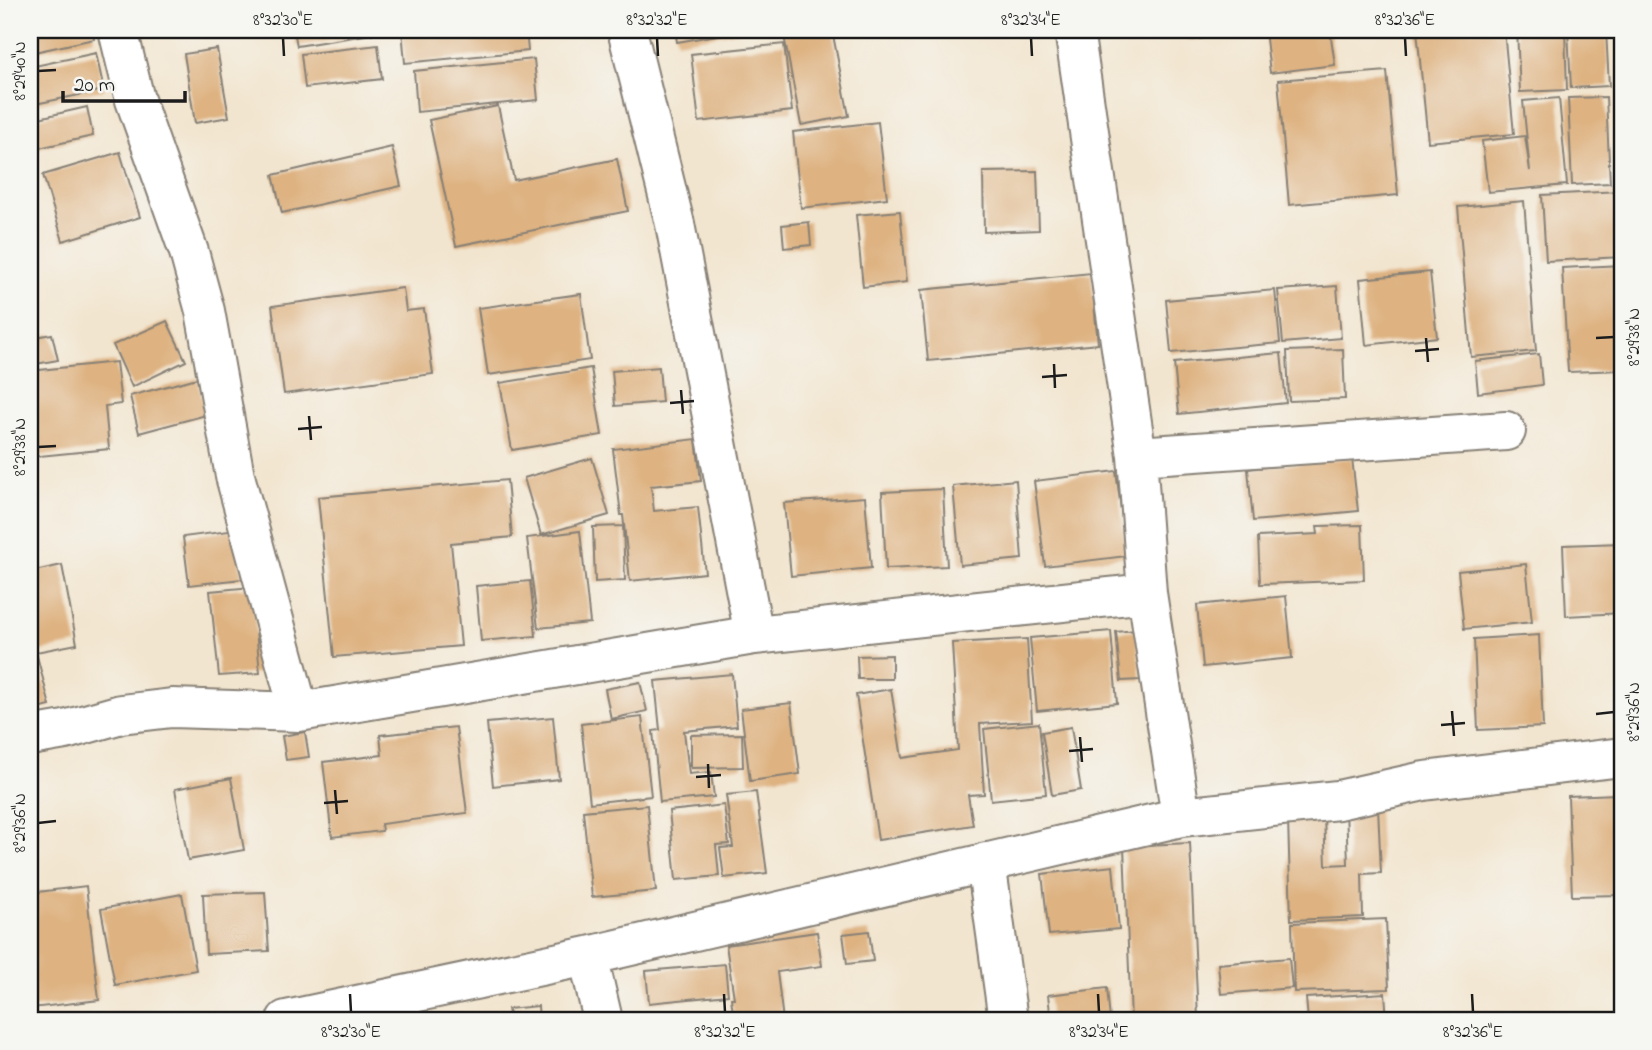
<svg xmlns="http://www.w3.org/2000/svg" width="1652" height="1050" font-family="'Indie Flower',sans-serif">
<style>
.building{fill:#deb281}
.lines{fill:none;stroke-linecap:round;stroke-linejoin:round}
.minor-casing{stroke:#878076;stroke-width:42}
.minor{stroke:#fff;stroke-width:38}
.ticks{fill:none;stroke:#1c1c1c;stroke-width:2.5}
.neatline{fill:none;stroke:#1c1c1c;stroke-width:2.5}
.ticks-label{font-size:18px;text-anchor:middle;fill:#1c1c1c}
</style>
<rect width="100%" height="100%" fill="#f6f6f2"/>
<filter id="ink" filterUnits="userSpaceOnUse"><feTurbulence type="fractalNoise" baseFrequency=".0143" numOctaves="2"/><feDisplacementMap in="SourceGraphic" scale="14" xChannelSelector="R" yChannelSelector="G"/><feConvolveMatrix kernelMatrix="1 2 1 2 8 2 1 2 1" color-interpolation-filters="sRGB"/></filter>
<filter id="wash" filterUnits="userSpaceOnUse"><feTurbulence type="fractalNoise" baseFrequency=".00686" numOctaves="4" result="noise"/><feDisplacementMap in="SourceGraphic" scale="28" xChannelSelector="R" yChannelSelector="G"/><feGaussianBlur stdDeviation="1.57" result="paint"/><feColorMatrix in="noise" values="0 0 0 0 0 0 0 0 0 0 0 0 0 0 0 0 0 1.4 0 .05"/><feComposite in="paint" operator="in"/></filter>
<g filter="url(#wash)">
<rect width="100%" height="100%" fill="#f2e5cf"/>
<g id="blocks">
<path class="building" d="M 30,30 L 92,30 L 94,39 L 30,53 Z
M 294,30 L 371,30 L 372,34 L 297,46 Z
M 402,30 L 526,30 L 528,51 L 405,63 Z
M 675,30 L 741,30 L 741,31 L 677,42 Z
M 783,30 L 832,30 L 849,116 L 801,125 Z
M 1187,30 L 1247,30 L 1247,33 L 1188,40 Z
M 1265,30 L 1330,30 L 1335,65 L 1270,73 Z
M 1417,30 L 1504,30 L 1514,134 L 1428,142 Z
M 1517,30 L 1565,30 L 1567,90 L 1520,92 Z
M 1568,30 L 1606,30 L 1609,86 L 1571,88 Z
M 784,44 L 792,111 L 699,122 L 691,54 Z
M 378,45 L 382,79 L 305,88 L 301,54 Z
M 217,49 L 229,117 L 195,123 L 184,54 Z
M 96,53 L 104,90 L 30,105 L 30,67 Z
M 534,59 L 538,100 L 417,112 L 414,71 Z
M 1387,71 L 1398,195 L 1289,205 L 1278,80 Z
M 1606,97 L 1610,183 L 1572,185 L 1568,98 Z
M 1559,98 L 1567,185 L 1488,192 L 1482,141 L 1525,136 L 1530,171 L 1523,101 Z
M 498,106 L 514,180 L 617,159 L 628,211 L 456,246 L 429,120 Z
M 87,107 L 93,136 L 30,150 L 30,120 Z
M 878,122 L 887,198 L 801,208 L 793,132 Z
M 392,147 L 401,186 L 282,213 L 273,175 Z
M 120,152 L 140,217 L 63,241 L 43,175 Z
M 1037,171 L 1039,230 L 984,232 L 983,172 Z
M 1620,191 L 1622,257 L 1546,261 L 1542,195 Z
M 1524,201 L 1536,351 L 1471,357 L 1458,207 Z
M 900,211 L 907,282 L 863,287 L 856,215 Z
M 809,222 L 811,245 L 784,248 L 782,225 Z
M 1622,265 L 1622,370 L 1568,372 L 1562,268 Z
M 30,269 L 36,297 L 30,299 Z
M 1430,272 L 1437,337 L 1366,345 L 1360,279 Z
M 1091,273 L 1098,344 L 928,361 L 921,290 Z
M 1337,286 L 1341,338 L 1283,343 L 1278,290 Z
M 403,288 L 406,311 L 424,309 L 433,374 L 284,394 L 272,306 Z
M 1275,290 L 1280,343 L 1171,353 L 1166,300 Z
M 581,294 L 590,360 L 488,375 L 478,308 Z
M 167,321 L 186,361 L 132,387 L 113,345 Z
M 52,334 L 58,360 L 30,365 L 30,338 Z
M 1343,349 L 1345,399 L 1289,401 L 1287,351 Z
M 1281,353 L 1286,403 L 1179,414 L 1174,363 Z
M 1539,354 L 1542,385 L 1478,393 L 1475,361 Z
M 116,362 L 121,404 L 105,406 L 109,449 L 30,457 L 30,371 Z
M 659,367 L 662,402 L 615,406 L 612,371 Z
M 591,368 L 602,435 L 512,450 L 500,383 Z
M 197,378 L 206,415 L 139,433 L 130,396 Z
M 696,439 L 701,481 L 651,486 L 654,511 L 698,507 L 705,573 L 630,581 L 623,515 L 621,515 L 613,449 Z
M 592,458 L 609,515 L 541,535 L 524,478 Z
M 1352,458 L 1358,511 L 1253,521 L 1248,469 Z
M 1116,471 L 1127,556 L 1045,566 L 1034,481 Z
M 507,480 L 512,537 L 451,543 L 461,646 L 334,657 L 318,497 Z
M 1016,480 L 1022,559 L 960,565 L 953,486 Z
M 943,489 L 947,566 L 886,569 L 882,492 Z
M 865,497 L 871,568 L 791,576 L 784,503 Z
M 1362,525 L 1364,580 L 1260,584 L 1258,537 L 1318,534 L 1317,526 Z
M 623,526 L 625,580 L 595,582 L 593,527 Z
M 236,530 L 242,579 L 189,585 L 183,537 Z
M 580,531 L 590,623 L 538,628 L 527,538 Z
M 1622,543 L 1622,613 L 1566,616 L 1563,545 Z
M 1526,564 L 1532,622 L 1464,629 L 1458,571 Z
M 62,565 L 77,644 L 36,652 L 50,706 L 30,711 L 30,572 Z
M 530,581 L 536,636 L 481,641 L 476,586 Z
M 252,587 L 260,673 L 219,676 L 210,591 Z
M 1286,596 L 1292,658 L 1203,667 L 1197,605 Z
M 1136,630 L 1141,680 L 1121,681 L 1116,632 Z
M 1111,631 L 1117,703 L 1037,711 L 1030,638 Z
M 1539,635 L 1543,727 L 1478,730 L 1474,639 Z
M 1027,639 L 1032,721 L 980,724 L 984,794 L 968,795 L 973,825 L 878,840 L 856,695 L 891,689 L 902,758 L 958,750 L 952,643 Z
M 892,655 L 892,679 L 858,679 L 857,656 Z
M 732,674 L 737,726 L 684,731 L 689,774 L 711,772 L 714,797 L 660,802 L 653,731 L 660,730 L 655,681 Z
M 640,682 L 647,711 L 611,719 L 605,689 Z
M 791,703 L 800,774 L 750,781 L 741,709 Z
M 553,717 L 559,779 L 493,786 L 487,723 Z
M 642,717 L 651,796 L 590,803 L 581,724 Z
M 1039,723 L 1046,794 L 991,800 L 984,729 Z
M 456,727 L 467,813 L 381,824 L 382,831 L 332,837 L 323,762 L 382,755 L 380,735 Z
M 1071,727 L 1081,790 L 1052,795 L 1042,732 Z
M 305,732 L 309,757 L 286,760 L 282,736 Z
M 742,734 L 743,767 L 691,768 L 691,735 Z
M 231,778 L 244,850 L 188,860 L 175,789 Z
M 756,792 L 767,873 L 724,878 L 720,848 L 733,847 L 726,795 Z
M 1617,794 L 1621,895 L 1572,896 L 1568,796 Z
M 647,805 L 656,891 L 592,897 L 583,811 Z
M 724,805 L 729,844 L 716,845 L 719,876 L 676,880 L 669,811 Z
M 1378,807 L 1381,873 L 1362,874 L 1363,917 L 1291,920 L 1288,819 L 1324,817 L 1326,865 L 1348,864 L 1346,808 Z
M 1190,843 L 1198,1018 L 1131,1020 L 1124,846 Z
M 1113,866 L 1119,929 L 1049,935 L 1042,874 Z
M 86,886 L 99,1000 L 32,1008 L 30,987 L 30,893 Z
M 265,892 L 269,951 L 206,954 L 203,894 Z
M 182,894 L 196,970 L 115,985 L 101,909 Z
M 1386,919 L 1389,989 L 1294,992 L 1292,923 Z
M 869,931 L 873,961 L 847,964 L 843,934 Z
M 817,932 L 822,966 L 777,972 L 783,1020 L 734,1020 L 731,998 L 734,998 L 726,945 Z
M 1289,958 L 1292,988 L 1221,994 L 1218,964 Z
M 725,964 L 728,995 L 649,1003 L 646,971 Z
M 1107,988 L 1110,1020 L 1051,1020 L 1048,995 Z
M 1385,993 L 1387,1020 L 1308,1020 L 1306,998 Z
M 538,1006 L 539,1020 L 510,1020 L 508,1009 Z
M 504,1015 L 505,1020 L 473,1020 L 472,1019 Z
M 974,1016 L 974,1020 L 949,1020 L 949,1018 Z"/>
</g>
</g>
<g filter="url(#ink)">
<use href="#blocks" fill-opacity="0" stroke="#878076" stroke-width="2"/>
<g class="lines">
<g class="minor-casing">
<path id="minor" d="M 118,30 L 135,100 L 189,252 L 205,311 L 235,476 L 299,712
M 627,30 L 675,224 L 754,635
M 1074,30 L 1137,456 L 1147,593 L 1181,817
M 1137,456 L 1506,431
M 30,736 L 65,730 L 121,714 L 172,708 L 299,712 L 754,635 L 1147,593
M 986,862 L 1008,1020
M 588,956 L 603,1020
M 286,1020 L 588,956 L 1181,817 L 1338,800 L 1424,781 L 1622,757"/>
</g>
<use href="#minor" class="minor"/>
</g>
</g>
<path class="ticks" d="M 283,38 L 284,56M 657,38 L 658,56M 1031,38 L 1032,56M 1405,38 L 1406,56M 38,71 L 56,70M 1426,338 L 1428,362M 1596,338 L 1614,337M 1415,351 L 1439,349M 1054,364 L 1055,388M 1042,377 L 1067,375M 681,390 L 683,414M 670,403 L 694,401M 309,416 L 311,440M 298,429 L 322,427M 38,447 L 56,446M 1452,711 L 1454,736M 1596,714 L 1614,712M 1441,725 L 1465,723M 1080,737 L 1082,762M 1069,751 L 1093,749M 708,764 L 709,788M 696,777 L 721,775M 335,790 L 337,814M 324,803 L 348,801M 38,823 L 56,821M 350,994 L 351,1012M 724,994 L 725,1012M 1098,994 L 1099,1012M 1472,994 L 1473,1012"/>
<rect width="1652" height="1050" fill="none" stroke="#f6f6f2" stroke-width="77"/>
<path d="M63 91v10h122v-10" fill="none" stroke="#1c1c1c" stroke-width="3.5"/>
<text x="74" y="91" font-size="21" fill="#1c1c1c" stroke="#f6f6f2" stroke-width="5" paint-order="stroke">20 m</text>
<rect x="38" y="38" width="1576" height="974" class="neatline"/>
<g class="ticks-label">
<text x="283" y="25">8°32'30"E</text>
<text x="657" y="25">8°32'32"E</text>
<text x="1031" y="25">8°32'34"E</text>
<text x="1405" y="25">8°32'36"E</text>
<text transform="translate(19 71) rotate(-90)" y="6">8°29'40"N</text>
<text transform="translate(1633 337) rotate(-90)" y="6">8°29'38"N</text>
<text transform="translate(19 447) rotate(-90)" y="6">8°29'38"N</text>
<text transform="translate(1633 712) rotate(-90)" y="6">8°29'36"N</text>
<text transform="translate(19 823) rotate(-90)" y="6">8°29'36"N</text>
<text x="351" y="1037">8°32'30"E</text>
<text x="725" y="1037">8°32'32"E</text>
<text x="1099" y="1037">8°32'34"E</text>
<text x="1473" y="1037">8°32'36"E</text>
</g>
</svg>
